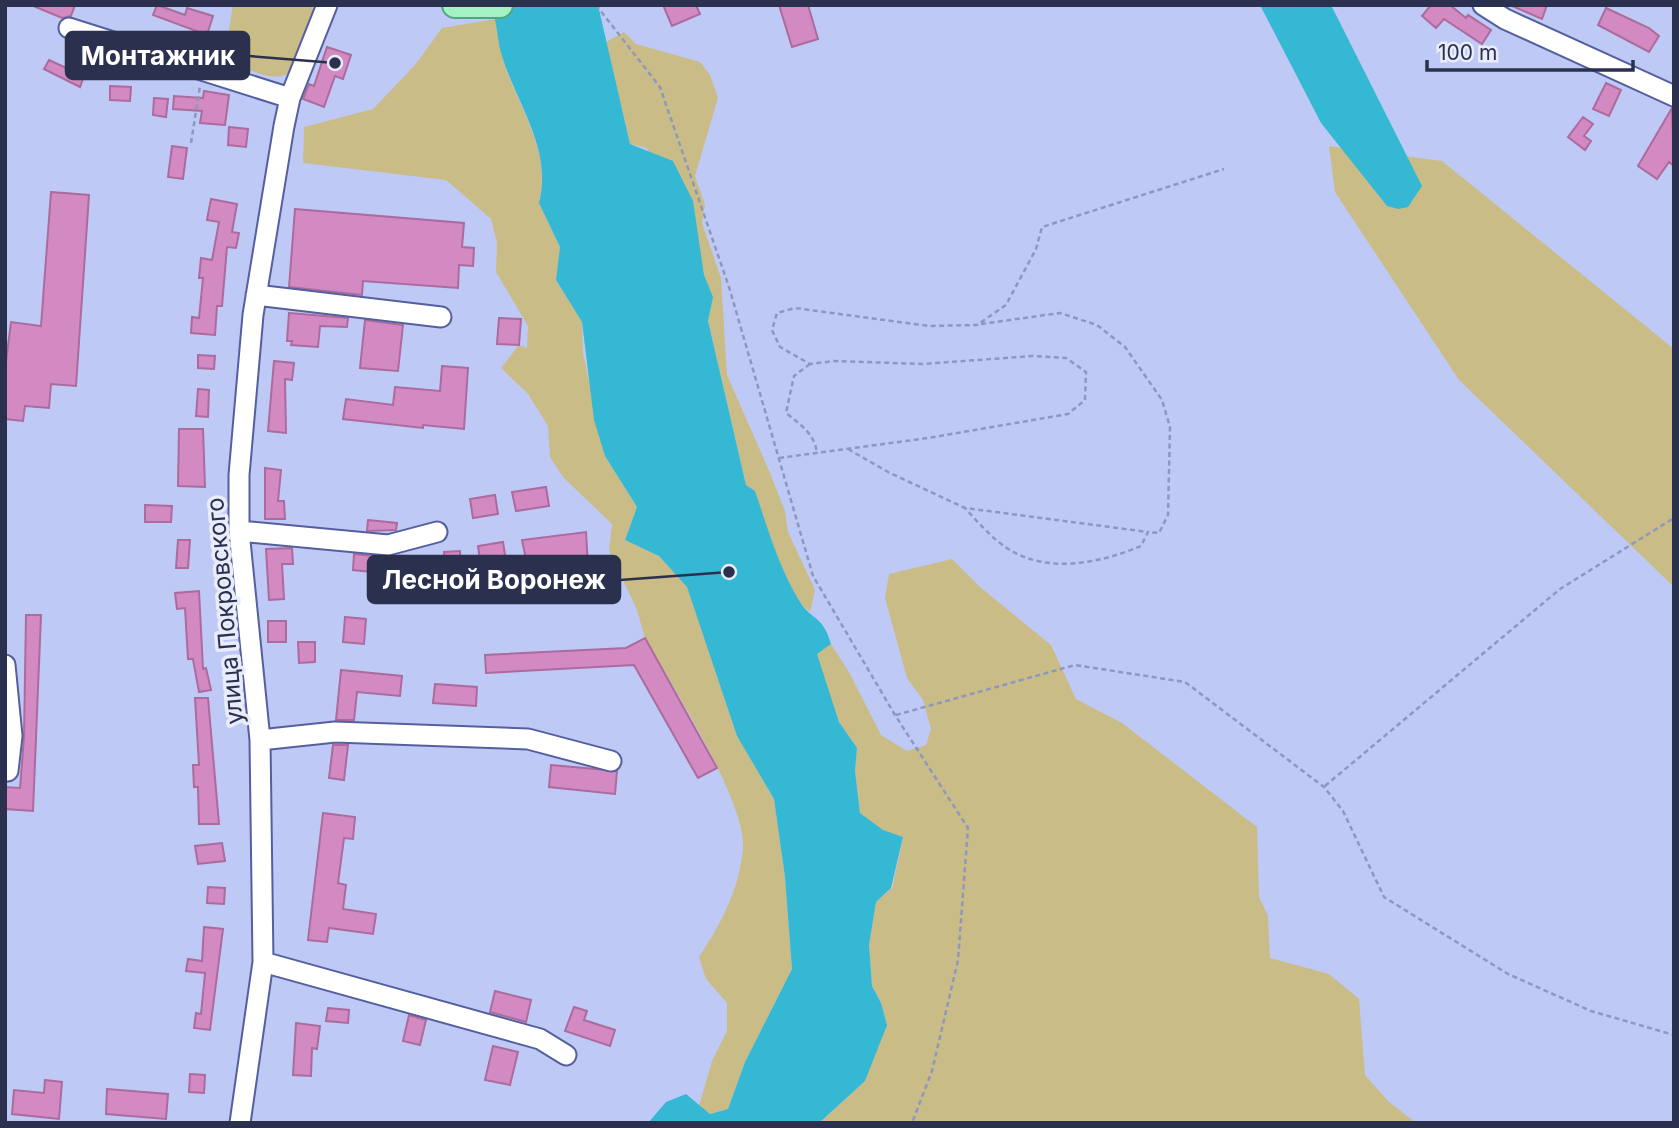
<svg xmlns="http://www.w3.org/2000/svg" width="1679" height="1128" font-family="Inter,sans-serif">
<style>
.green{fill:#cabc87}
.water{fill:#35b8d4}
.building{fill:#d38ac3;stroke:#ab6b9d;stroke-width:2}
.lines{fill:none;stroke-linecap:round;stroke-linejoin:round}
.minor-casing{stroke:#545fa0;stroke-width:23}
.major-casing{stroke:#50a780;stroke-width:28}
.path{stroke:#8e97be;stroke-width:2.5;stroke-dasharray:5 3.5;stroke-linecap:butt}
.minor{stroke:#fff;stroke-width:19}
.major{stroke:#a3f1c4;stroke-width:24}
.labels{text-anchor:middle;stroke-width:7;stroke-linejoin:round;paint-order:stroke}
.street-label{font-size:24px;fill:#2a304d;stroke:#e8ecfb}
.leader{fill:none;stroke:#2a304d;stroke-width:2.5}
.callout-dot{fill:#2a304d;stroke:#e8ecfb;stroke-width:2.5}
.callout{fill:#2a304d;stroke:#2a304d;stroke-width:2.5}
.callout-label{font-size:26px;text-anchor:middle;font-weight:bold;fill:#fff}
</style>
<rect width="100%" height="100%" fill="#bfc9f6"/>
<path class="green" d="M 233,5 L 311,5 L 315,14 C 291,82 296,90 224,60 Z
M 496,19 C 498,30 498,42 501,52 C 514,104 553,147 539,203 L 560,247 L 556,280 L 582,322 L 583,353 L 605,456 L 637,507 L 625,540 L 659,556 L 687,587 L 737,736 L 774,799 L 785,877 L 792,969 L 745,1062 L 728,1109 L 710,1114 L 699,1106 L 712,1061 L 727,1031 L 727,1003 L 706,979 L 699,957 C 721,924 739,890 743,849 C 747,802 670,683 645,638 L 637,610 L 609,550 L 612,524 L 563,477 L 550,457 L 548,426 L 528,394 L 501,368 L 519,345 L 527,348 L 528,326 L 496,272 L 497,243 L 491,219 L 446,180 L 303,163 L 304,127 L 373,109 L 415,65 L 442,28 Z
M 624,32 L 636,44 L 700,62 L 710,75 L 718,98 L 695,176 L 705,205 L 702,223 L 721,278 L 727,375 L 770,473 L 785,511 L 788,532 L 815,590 L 810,612 C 782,590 766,525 755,492 L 746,485 L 708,321 L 712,297 L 647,148 L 630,144 L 606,42 Z
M 1329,146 L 1442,161 L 1674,349 L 1674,587 L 1459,380 L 1335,192 Z
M 952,559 L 980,587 L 1051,645 L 1076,699 L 1122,723 L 1257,827 L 1259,897 L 1268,916 L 1270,958 L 1329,974 L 1359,999 L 1365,1075 L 1388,1101 L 1416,1123 L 819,1123 L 865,1081 L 881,1003 L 872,986 L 869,945 L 876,902 L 892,888 L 903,838 L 883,831 L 860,813 L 855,771 L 857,748 L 839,722 L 816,654 L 831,644 L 849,672 L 881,735 L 907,751 L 926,745 L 931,729 L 923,700 L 907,678 L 885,598 L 889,574 Z"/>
<path class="water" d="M 491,5 L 598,5 L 630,144 L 673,161 L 693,201 L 704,275 L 713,297 L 708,321 L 746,485 L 755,491 C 768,529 779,568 800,602 C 812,621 823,615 831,644 L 817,654 L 839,722 L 857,748 L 855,771 L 860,813 L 883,830 L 903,837 L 891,888 L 876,902 L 869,945 L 872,986 L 881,1003 L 887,1025 L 865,1081 L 819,1123 L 648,1123 L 666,1102 L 686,1094 L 710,1114 L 728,1109 L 745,1062 L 792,969 L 785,877 L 774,799 L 737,736 L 687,587 L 659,556 L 625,540 L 637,507 L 605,456 L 594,420 L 582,322 L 556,280 L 560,247 L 539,203 C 553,148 516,104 501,53 C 497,37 497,21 491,5 Z
M 1260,5 L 1331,5 L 1422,186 L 1408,207 L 1398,209 L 1387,206 L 1321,123 Z"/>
<path class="building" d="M 31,5 L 75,5 L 71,16 L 62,18 Z
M 157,5 L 185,15 L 187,8 L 213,16 L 207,35 L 153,15 Z
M 663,5 L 696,5 L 700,14 L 672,26 Z
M 779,5 L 808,5 L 818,39 L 792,47 Z
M 1431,5 L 1450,5 L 1466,18 L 1468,15 L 1491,30 L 1482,44 L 1444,19 L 1436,28 L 1422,16 Z
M 1510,5 L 1547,5 L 1542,19 Z
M 1606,8 L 1649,28 L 1659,36 L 1649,52 L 1598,25 Z
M 327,47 L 351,55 L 343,79 L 335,76 L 324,107 L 303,99 L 309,84 L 314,86 Z
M 49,60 L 84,76 L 80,87 L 44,69 Z
M 1606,83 L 1621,90 L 1609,116 L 1593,109 Z
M 110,86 L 131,87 L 130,101 L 110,100 Z
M 204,91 L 229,95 L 225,125 L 200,123 L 202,111 L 173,109 L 174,96 L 203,98 Z
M 154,98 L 168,99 L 166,117 L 153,115 Z
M 1672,108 L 1674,166 L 1669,162 L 1657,179 L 1638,166 Z
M 1583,117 L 1593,124 L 1584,136 L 1591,141 L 1585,150 L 1568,137 Z
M 229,127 L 248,129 L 246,147 L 228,145 Z
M 172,146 L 187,148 L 183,179 L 168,177 Z
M 51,192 L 89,195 L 76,386 L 51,384 L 49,408 L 25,406 L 23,421 L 5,419 L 5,370 L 11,322 L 41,326 Z
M 211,199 L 237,204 L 232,232 L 239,233 L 236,248 L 227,247 L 222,306 L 217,306 L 215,335 L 191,333 L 192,317 L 199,318 L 203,278 L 199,278 L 201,258 L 212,260 L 219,222 L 207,220 Z
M 295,209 L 464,223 L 462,247 L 474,248 L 473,266 L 459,265 L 458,288 L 363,281 L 362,295 L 289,287 Z
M 289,313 L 348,318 L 347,327 L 320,326 L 318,347 L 291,345 L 292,341 L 287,341 Z
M 499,318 L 521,319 L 519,345 L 497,344 Z
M 365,320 L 403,325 L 398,371 L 360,368 Z
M 198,355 L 215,356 L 214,369 L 198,368 Z
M 274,361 L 294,363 L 292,380 L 285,379 L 286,433 L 268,431 Z
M 442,366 L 468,368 L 464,429 L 423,425 L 423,428 L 343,419 L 346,399 L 393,405 L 395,387 L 440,391 Z
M 198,389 L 209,390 L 208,417 L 196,416 Z
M 179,429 L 203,429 L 205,487 L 178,486 Z
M 265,468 L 281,470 L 278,501 L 284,501 L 285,519 L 265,519 Z
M 546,487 L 549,506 L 516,511 L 512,492 Z
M 495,495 L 498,514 L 473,518 L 470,499 Z
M 145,505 L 172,506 L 171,522 L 145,522 Z
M 368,520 L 397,523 L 396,530 L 367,531 Z
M 586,532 L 588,566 L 566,568 L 565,556 L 527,564 L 522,540 Z
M 178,540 L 190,540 L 188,568 L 176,568 Z
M 503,542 L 507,568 L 482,572 L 478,546 Z
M 292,548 L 293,564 L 282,564 L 284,599 L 269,600 L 266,549 Z
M 460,551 L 461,585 L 446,586 L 444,552 Z
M 354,554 L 373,556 L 371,572 L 353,570 Z
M 199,591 L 203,669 L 206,668 L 211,690 L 199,692 L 193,659 L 188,659 L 185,608 L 177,609 L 175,593 Z
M 26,615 L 41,615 L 33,811 L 5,809 L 5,787 L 20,788 L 24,737 Z
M 345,617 L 366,619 L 364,644 L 343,642 Z
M 268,621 L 286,621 L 286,642 L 268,642 Z
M 645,638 L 717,768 L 698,778 L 634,665 L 486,673 L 485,655 L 626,648 Z
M 298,642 L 315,642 L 315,662 L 299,663 Z
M 341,670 L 402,676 L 400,696 L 357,692 L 354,720 L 336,720 Z
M 435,684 L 477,687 L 476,706 L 433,703 Z
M 195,698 L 208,698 L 219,824 L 199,824 L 198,787 L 194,787 L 193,765 L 199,765 Z
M 333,745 L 348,745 L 344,780 L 329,778 Z
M 551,765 L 617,771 L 615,794 L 549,787 Z
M 323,813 L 355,817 L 353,839 L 344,838 L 338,883 L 346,885 L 343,909 L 376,914 L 373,934 L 329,928 L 327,942 L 308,940 Z
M 222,843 L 225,861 L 198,864 L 195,846 Z
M 208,887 L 225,888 L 224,904 L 207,903 Z
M 204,927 L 223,929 L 210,1030 L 194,1028 L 196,1013 L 201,1014 L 205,973 L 186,971 L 188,959 L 202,961 Z
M 495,991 L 531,1000 L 526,1022 L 490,1012 Z
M 574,1007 L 587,1011 L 584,1020 L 615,1030 L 610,1046 L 565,1031 Z
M 328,1008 L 349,1010 L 348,1023 L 326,1021 Z
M 409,1015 L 426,1020 L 420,1045 L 403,1041 Z
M 296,1023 L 320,1026 L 317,1049 L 312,1048 L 311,1076 L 293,1075 Z
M 493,1046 L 518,1052 L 510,1085 L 485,1080 Z
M 190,1074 L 205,1075 L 204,1093 L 189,1092 Z
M 45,1080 L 62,1082 L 59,1119 L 12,1114 L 14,1090 L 44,1093 Z
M 107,1089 L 168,1094 L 166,1119 L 106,1114 Z"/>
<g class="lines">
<g class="minor-casing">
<path id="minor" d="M 1483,5 L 1505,19 L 1674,96
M 69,28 L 290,98
M 256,295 L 441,317
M 239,531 L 388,545 L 437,532
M 5,665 L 12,736 L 8,771 L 5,771
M 260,740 L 335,732 L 528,739 L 611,761
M 263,962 L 540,1039 L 566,1055
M 240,1123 L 263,962 L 260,740 L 239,531 L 239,475 L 253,315 L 284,126 L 290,98 L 327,5"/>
</g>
<g class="major-casing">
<path id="major" d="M 455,5 L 500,5"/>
</g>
<path class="path" d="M 596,5 L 660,87 L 729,287 L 813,576 L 895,715 L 968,828 L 958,960 L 932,1071 L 912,1123
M 191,143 L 200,86
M 981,324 L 1060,313 L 1097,325 L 1125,347 L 1162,400 L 1170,427 L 1168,515 L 1159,533 L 1148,532
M 810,364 L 794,376 L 786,413 C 801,425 814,433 817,453
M 848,449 L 888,472 L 965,508 L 1148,532 L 1141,546 C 1098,564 1041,576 1000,543 C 987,533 976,520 965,508
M 779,458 L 928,438 L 1068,414 L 1085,400 L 1086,372 L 1066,358 L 1032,356 L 923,364 L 834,361 L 810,364 L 780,347 L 772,330 L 777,313 L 795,308 L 929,326 L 977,325 L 1006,305 L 1036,249 L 1042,227 L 1224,169
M 896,715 L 1075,665 L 1185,682 L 1324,787 L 1343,811 L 1384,897 L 1508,974 L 1591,1011 L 1674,1035
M 1325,786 L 1560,589 L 1674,518"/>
<use href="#minor" class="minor"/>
<use href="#major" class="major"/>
</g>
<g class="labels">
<g class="street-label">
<text transform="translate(225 611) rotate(-95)" y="8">улица Покровского</text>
</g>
</g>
<path class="leader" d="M335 63L249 56M729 572L620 580"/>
<g class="callout-dot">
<circle cx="335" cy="63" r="7"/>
<circle cx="729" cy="572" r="7"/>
</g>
<g class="callout">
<rect x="66" y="32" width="183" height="47" rx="7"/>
<rect x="368" y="556" width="252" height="47" rx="7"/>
</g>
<g class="callout-label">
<text x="158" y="65">Монтажник</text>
<text x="494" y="589">Лесной Воронеж</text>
</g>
<rect width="1679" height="1128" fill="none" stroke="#2a304d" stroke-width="14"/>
<path d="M1427 60v10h206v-10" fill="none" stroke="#2a304d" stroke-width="3.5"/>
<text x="1438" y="60" font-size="21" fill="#2a304d" stroke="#e8ecfb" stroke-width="5" paint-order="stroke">100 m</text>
</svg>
